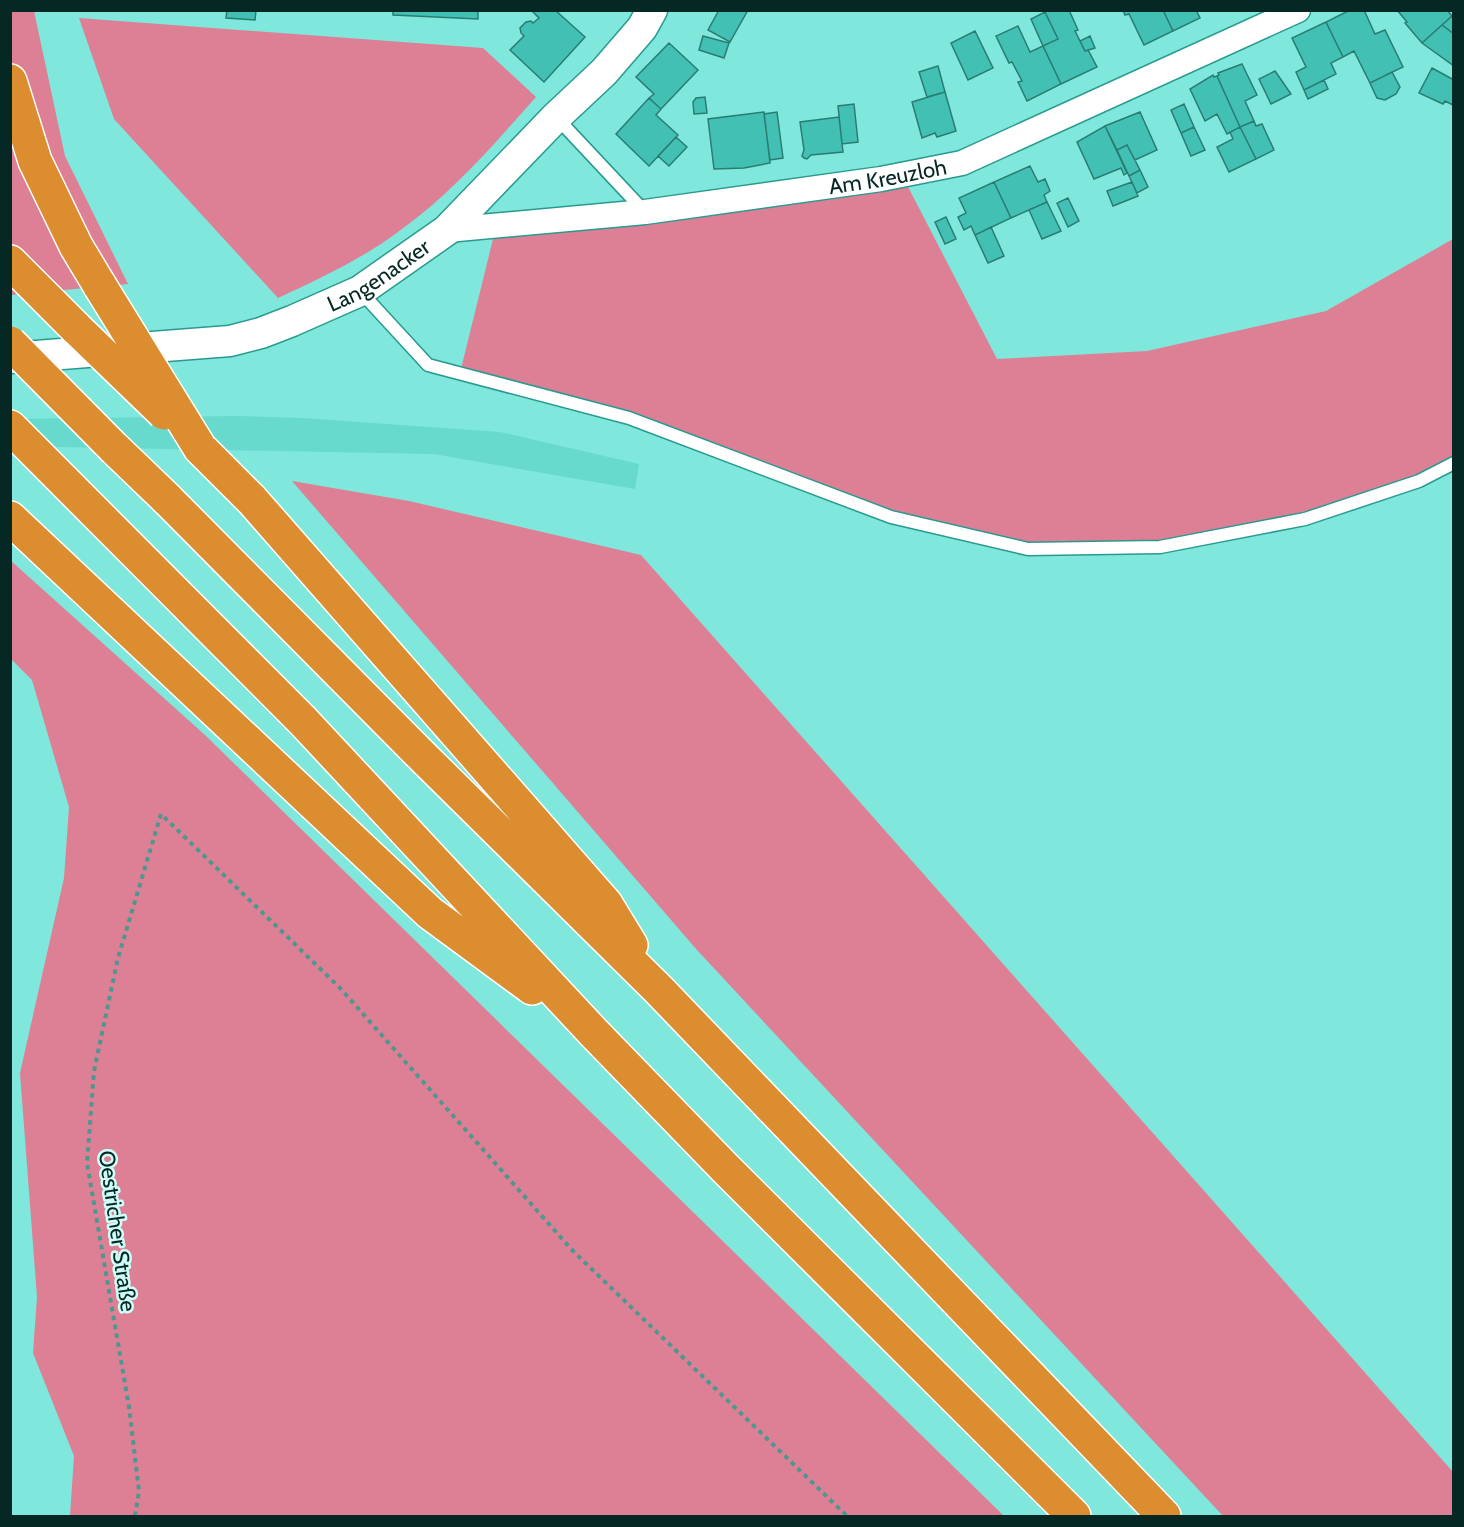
<svg xmlns="http://www.w3.org/2000/svg" width="1464" height="1527" font-family="Cabin,sans-serif">
<style>
.built{fill:#67dacd}
.green{fill:#dd8096}
.building{fill:#43c0b4;stroke:#2a7c73;stroke-width:1.5}
.lines{fill:none;stroke-linecap:round;stroke-linejoin:round}
.service-casing{stroke:#299a90;stroke-width:15}
.minor-casing{stroke:#299a90;stroke-width:27}
.tertiary-casing{stroke:#299a90;stroke-width:33}
.motorway-casing{stroke:#fff;stroke-width:36}
.path{stroke:#4c978f;stroke-width:4;stroke-dasharray:4.5 4.5;stroke-linecap:butt}
.service{stroke:#fff;stroke-width:12}
.minor{stroke:#fff;stroke-width:24}
.tertiary{stroke:#fff;stroke-width:30}
.motorway{stroke:#db8d30;stroke-width:33}
.motorway-bridge-casing{stroke:#fff;stroke-width:36;stroke-linecap:butt}
.motorway-bridge{stroke:#db8d30;stroke-width:33}
.labels{text-anchor:middle;stroke-width:5;stroke-linejoin:round;paint-order:stroke}
.street-label{font-size:22px;fill:#052825;stroke:#cefef7}
</style>
<rect width="100%" height="100%" fill="#7fe7db"/>
<path class="built" d="M 236,416 L 301,418 L 500,432 L 639,464 L 635,489 L 434,454 L 11,446 L 11,419 Z"/>
<path class="green" d="M 11,11 L 34,11 L 65,156 L 128,284 L 11,295 Z
M 79,18 L 483,48 L 536,97 C 494,144 453,192 402,229 C 364,258 321,278 278,298 L 114,119 Z
M 903,177 L 997,359 L 1147,351 L 1326,311 L 1453,239 L 1453,461 L 1418,480 L 1304,518 L 1159,546 L 1026,547 L 891,517 L 629,416 L 460,373 L 494,235 Z
M 292,481 L 409,501 L 641,555 L 1453,1472 L 1453,1516 L 1223,1516 L 697,950 Z
M 10,560 L 205,735 L 1004,1516 L 70,1516 L 74,1456 L 33,1353 L 37,1297 L 20,1073 L 64,878 L 69,807 L 32,680 L 11,659 Z"/>
<path class="building" d="M 227,10 L 256,10 L 255,20 L 226,18 Z
M 393,10 L 478,10 L 478,19 L 393,15 Z
M 531,10 L 555,10 L 585,37 L 544,82 L 510,50 L 524,36 L 521,33 L 520,28 L 526,22 L 531,21 L 533,23 L 539,18 Z
M 719,10 L 748,10 L 730,42 L 708,30 Z
M 1049,10 L 1069,10 L 1078,30 L 1075,31 L 1085,51 L 1088,50 L 1097,67 L 1061,84 L 1043,46 L 1058,39 L 1045,12 Z
M 1123,10 L 1163,10 L 1173,31 L 1144,45 L 1129,14 L 1125,15 Z
M 1163,10 L 1196,10 L 1200,18 L 1173,31 Z
M 1350,10 L 1364,10 L 1375,34 L 1385,30 L 1403,67 L 1370,83 L 1354,51 L 1343,57 L 1326,22 Z
M 1397,10 L 1447,10 L 1452,16 L 1422,43 L 1405,23 L 1407,22 Z
M 1045,12 L 1058,39 L 1043,46 L 1031,19 Z
M 1451,17 L 1454,18 L 1454,34 L 1442,25 Z
M 1326,22 L 1343,57 L 1331,63 L 1336,74 L 1304,90 L 1296,72 L 1306,67 L 1292,38 Z
M 1442,25 L 1454,34 L 1454,66 L 1422,43 Z
M 1018,26 L 1030,52 L 1043,46 L 1061,84 L 1027,101 L 1018,82 L 1022,81 L 1012,62 L 1009,63 L 996,36 Z
M 975,31 L 993,68 L 968,80 L 951,43 Z
M 703,36 L 729,43 L 724,58 L 699,50 Z
M 1090,36 L 1095,48 L 1085,51 L 1080,41 Z
M 669,43 L 698,70 L 661,109 L 649,98 L 654,94 L 636,77 Z
M 1242,64 L 1257,95 L 1245,101 L 1254,121 L 1240,127 L 1217,76 L 1219,75 L 1218,73 Z
M 938,66 L 945,92 L 927,97 L 919,72 Z
M 1432,68 L 1454,80 L 1453,105 L 1445,101 L 1443,104 L 1419,93 Z
M 1275,71 L 1291,94 L 1271,104 L 1259,79 Z
M 1392,72 L 1400,87 L 1396,94 L 1385,100 L 1377,98 L 1370,83 Z
M 1213,75 L 1214,77 L 1217,76 L 1240,127 L 1227,134 L 1217,114 L 1205,121 L 1190,89 Z
M 1324,80 L 1328,89 L 1308,99 L 1304,90 Z
M 945,92 L 956,131 L 937,137 L 935,133 L 922,138 L 912,102 Z
M 705,97 L 707,113 L 694,114 L 693,102 L 696,98 Z
M 649,98 L 661,109 L 656,115 L 678,135 L 649,166 L 616,134 Z
M 854,104 L 858,142 L 842,144 L 838,106 Z
M 1184,104 L 1194,127 L 1181,133 L 1171,110 Z
M 764,112 L 770,163 L 744,168 L 714,169 L 708,119 Z
M 777,112 L 783,158 L 770,160 L 764,114 Z
M 1140,112 L 1157,150 L 1135,160 L 1127,145 L 1117,150 L 1105,126 Z
M 839,117 L 843,152 L 811,155 L 807,159 L 804,158 L 802,156 L 804,150 L 800,122 Z
M 1254,121 L 1256,126 L 1262,124 L 1274,150 L 1256,159 L 1240,127 Z
M 1105,126 L 1127,173 L 1124,175 L 1121,168 L 1094,179 L 1077,142 Z
M 1194,127 L 1205,150 L 1191,156 L 1181,133 Z
M 1240,127 L 1256,159 L 1229,172 L 1217,147 L 1233,139 L 1230,132 Z
M 676,137 L 687,147 L 669,166 L 658,156 Z
M 1127,145 L 1140,170 L 1129,176 L 1117,150 Z
M 1030,166 L 1038,182 L 1045,179 L 1050,191 L 1044,195 L 1047,202 L 1011,218 L 994,182 Z
M 1140,170 L 1148,187 L 1137,193 L 1129,176 Z
M 994,182 L 1011,218 L 975,235 L 971,226 L 964,230 L 958,217 L 966,213 L 959,198 Z
M 1132,182 L 1138,196 L 1113,206 L 1107,191 Z
M 1068,198 L 1079,221 L 1068,227 L 1057,203 Z
M 1047,202 L 1061,231 L 1042,239 L 1029,210 Z
M 946,217 L 956,239 L 945,244 L 935,222 Z
M 991,227 L 1004,256 L 988,263 L 975,235 Z"/>
<g class="lines">
<g class="service-casing">
<path id="service" d="M 556,117 L 645,212
M 360,291 L 428,365 L 629,418 L 891,517 L 1028,549 L 1160,547 L 1305,519 L 1419,481 L 1454,463"/>
</g>
<g class="minor-casing">
<g id="minor">
<path id="s1" d="M 447,230 L 645,212 L 881,179 L 962,163 L 1298,10"/>
</g>
</g>
<g class="tertiary-casing">
<g id="tertiary">
<path id="s2" d="M 10,358 L 230,341 L 261,333 L 292,321 L 360,291 L 447,230 L 556,117 L 604,72 L 642,28 L 652,10"/>
</g>
</g>
<g class="motorway-casing">
<path id="motorway" d="M 10,81 L 35,161 L 76,246 L 100,286
M 10,262 L 77,329
M 10,427 L 303,721 L 594,1033 L 726,1169 L 1074,1516
M 200,448 L 252,500 L 606,904 L 631,945
M 167,499 L 422,756 L 659,990 L 1164,1516
M 10,518 L 430,913 L 532,988"/>
</g>
<path class="path" d="M 135,1516 L 139,1491 L 129,1407 L 87,1163 L 94,1071 L 118,958 L 161,814 L 340,988 L 572,1250 L 847,1516"/>
<use href="#service" class="service"/>
<use href="#minor" class="minor"/>
<use href="#tertiary" class="tertiary"/>
<use href="#motorway" class="motorway"/>
<g class="motorway-bridge-casing">
<path id="motorway-bridge" d="M 100,286 L 200,448
M 77,329 L 164,413
M 10,343 L 113,447 L 167,499"/>
</g>
<use href="#motorway-bridge" class="motorway-bridge"/>
</g>
<g class="labels">
<g class="street-label">
<text dy="8" stroke="none"><textPath href="#s1" startOffset="444">Am Kreuzloh</textPath></text>
<text dy="8" stroke="none"><textPath href="#s2" startOffset="384">Langenacker</textPath></text>
<text transform="translate(118 1231) rotate(82)" y="8">Oestricher Straße</text>
</g>
</g>
<rect width="1464" height="1527" fill="none" stroke="#052825" stroke-width="24"/>
</svg>
